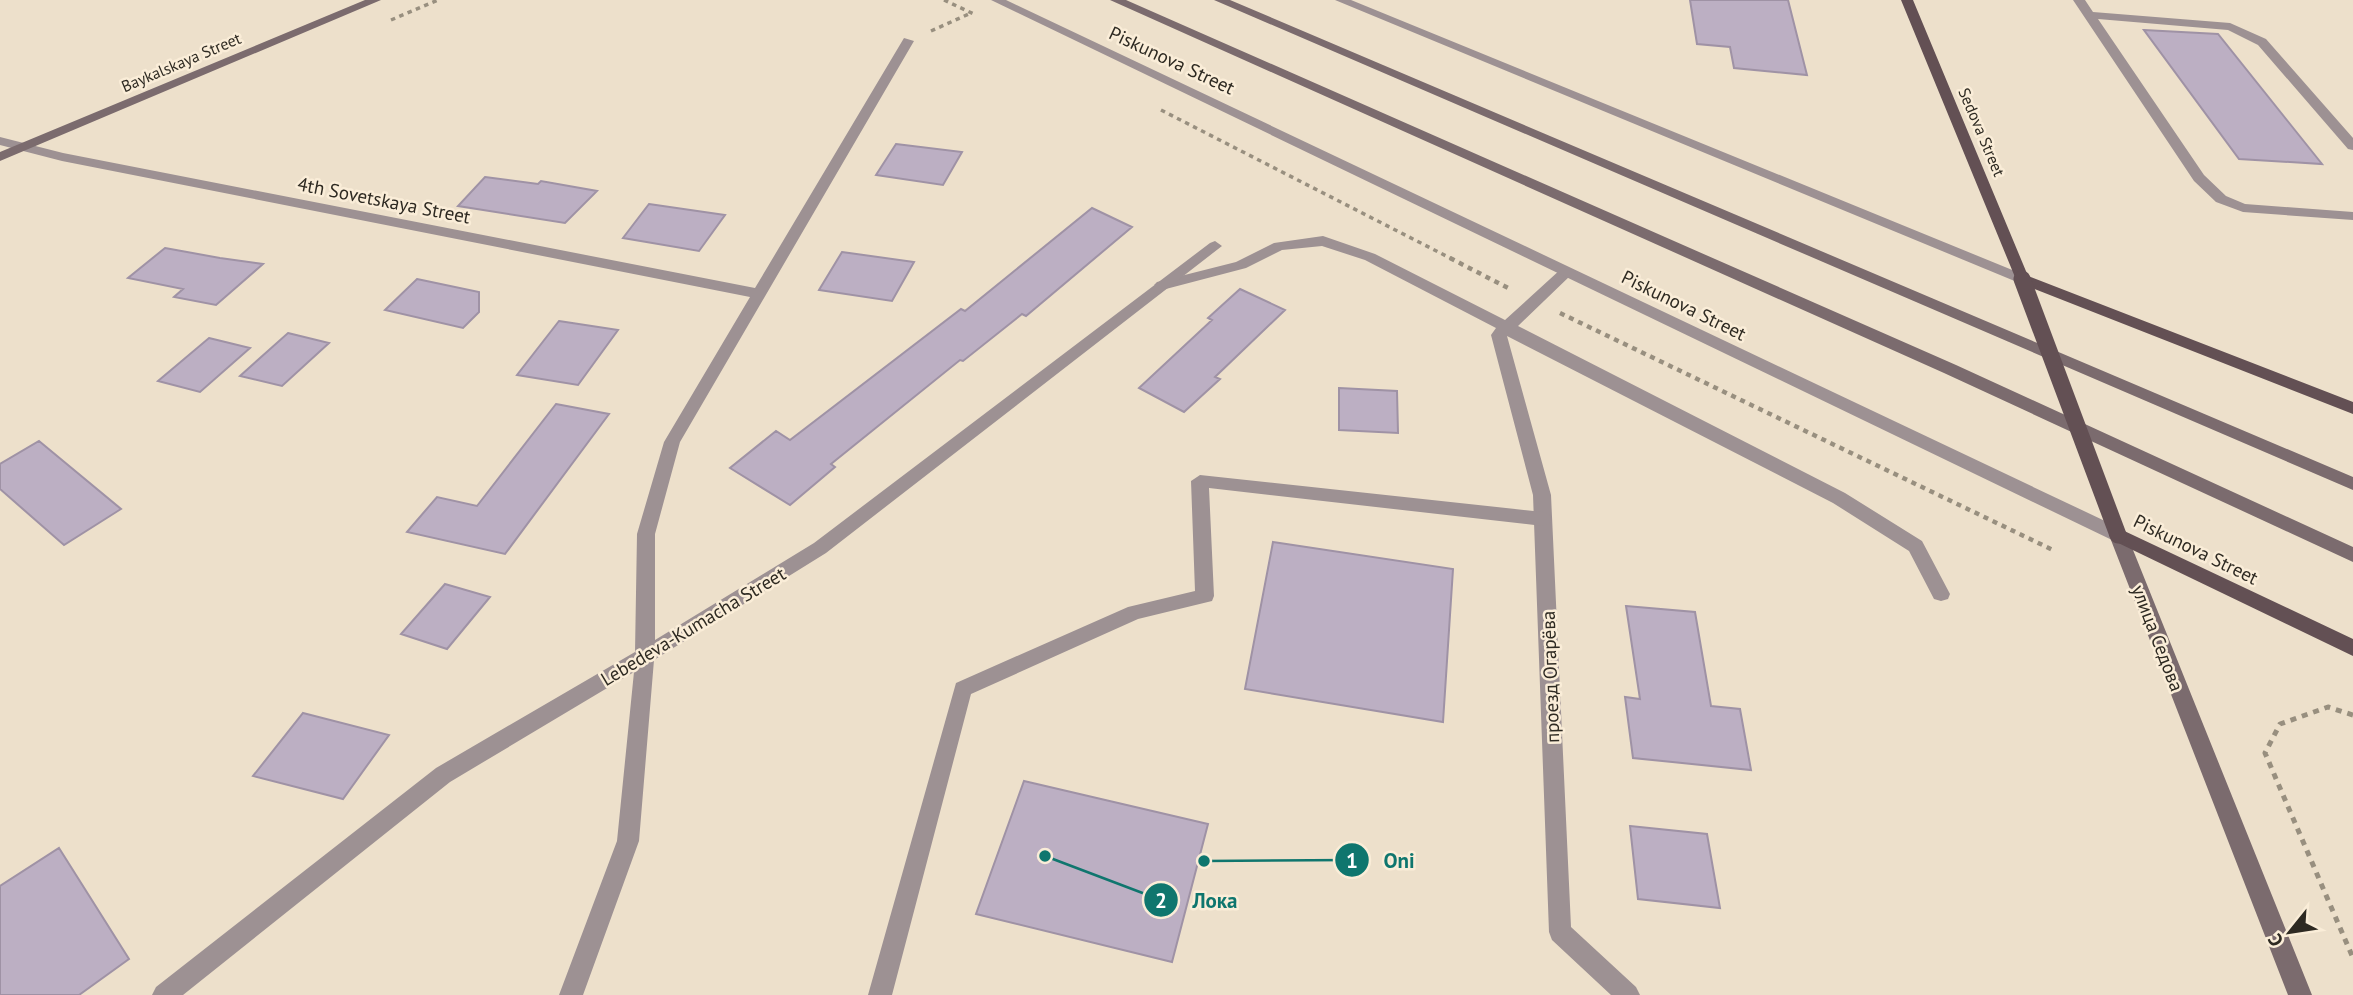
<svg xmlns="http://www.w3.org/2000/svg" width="2353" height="995" font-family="'PT Sans',sans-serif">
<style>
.building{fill:#bcafc3;stroke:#9f92a5;stroke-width:2}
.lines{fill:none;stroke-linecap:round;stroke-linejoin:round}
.path-far2{stroke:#988f7f;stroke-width:3.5;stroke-dasharray:4.5 4.5;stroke-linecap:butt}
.path-far1{stroke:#988f7f;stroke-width:4.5;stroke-dasharray:5 5;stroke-linecap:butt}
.path{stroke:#988f7f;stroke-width:5;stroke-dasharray:6 6;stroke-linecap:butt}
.service{fill:#9d9193;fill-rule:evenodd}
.minor{fill:#9d9193;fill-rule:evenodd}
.tertiary{fill:#9d9193;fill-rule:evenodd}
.secondary{fill:#7b6b6e;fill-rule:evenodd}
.primary{fill:#635054;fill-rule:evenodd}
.primary-bridge{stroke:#635054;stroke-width:17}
.labels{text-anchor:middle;stroke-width:5;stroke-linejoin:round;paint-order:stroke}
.far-street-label{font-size:16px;fill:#2e2a22;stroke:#faedd8}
.street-label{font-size:19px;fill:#2e2a22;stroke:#faedd8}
.leader{fill:none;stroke:#0f766e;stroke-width:2.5}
.callout-dot{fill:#0f766e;stroke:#faedd8;stroke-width:2.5}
.mark-label{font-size:21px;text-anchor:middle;font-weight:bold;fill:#fff}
.callout-label{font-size:21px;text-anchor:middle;font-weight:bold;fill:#0f766e;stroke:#faedd8;stroke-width:5;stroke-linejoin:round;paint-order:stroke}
</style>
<rect width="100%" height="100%" fill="#ede0cb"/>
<path class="building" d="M 1690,0 L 1788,0 L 1807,75 L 1734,68 L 1730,47 L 1697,44 Z
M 2144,30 L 2218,34 L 2322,164 L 2239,159 Z
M 896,144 L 962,152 L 943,185 L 876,175 Z
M 485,177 L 538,184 L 541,181 L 597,191 L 565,223 L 458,206 Z
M 649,204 L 725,215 L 699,251 L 623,238 Z
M 1092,208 L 1132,227 L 1026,316 L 1022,314 L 963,361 L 960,360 L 831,464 L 835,467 L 790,505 L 730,468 L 776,431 L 790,440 L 961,309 L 965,311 Z
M 165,248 L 220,258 L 263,264 L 216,305 L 174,297 L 183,289 L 128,278 Z
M 842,252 L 914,262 L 892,301 L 819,290 Z
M 417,279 L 479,292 L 479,312 L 463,328 L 385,310 Z
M 1240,289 L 1285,310 L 1215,377 L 1220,379 L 1184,412 L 1139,388 L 1212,320 L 1208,318 Z
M 559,321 L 618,330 L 578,385 L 517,375 Z
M 288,333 L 329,343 L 282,386 L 240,376 Z
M 209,338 L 250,348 L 200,392 L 158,381 Z
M 1339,388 L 1397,391 L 1398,433 L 1339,430 Z
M 556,404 L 609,414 L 505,554 L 407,532 L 437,497 L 477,506 Z
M 39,441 L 121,509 L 64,545 L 0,489 L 0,464 Z
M 1273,542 L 1453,569 L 1443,722 L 1245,689 Z
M 445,584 L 490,597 L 447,649 L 401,634 Z
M 1626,606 L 1695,612 L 1711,706 L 1740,709 L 1751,770 L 1633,758 L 1625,697 L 1640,699 Z
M 303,713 L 389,735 L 343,799 L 253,776 Z
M 1024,781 L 1208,824 L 1172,962 L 976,914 Z
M 1630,826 L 1707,834 L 1720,908 L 1638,899 Z
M 59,848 L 129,959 L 79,995 L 0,995 L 0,886 Z"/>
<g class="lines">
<path class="path-far2" d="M 944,0 L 976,15
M 391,20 L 438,0
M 931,31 L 971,13
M 1161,110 L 1454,260"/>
<path class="path-far1" d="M 1450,258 L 1508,288
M 1560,313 L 2055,551"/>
<path class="path" d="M 2353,715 L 2328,707 L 2280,724 L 2265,753 L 2353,958"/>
<path class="service" d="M 2073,0 L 2085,0 L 2093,12 L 2230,23 L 2266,39 L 2353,138 L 2353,150 L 2348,149 L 2258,45 L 2228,30 L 2098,19 L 2204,175 L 2226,196 L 2245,204 L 2353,212 L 2353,220 L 2243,212 L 2216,202 L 2194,181 Z
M 1323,236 L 1375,254 L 1505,320 L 1561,269 L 1571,269 L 1571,275 L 1518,326 L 1845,493 L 1922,541 L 1950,594 L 1948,599 L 1941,601 L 1934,599 L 1909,551 L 1833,503 L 1507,336 L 1551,495 L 1571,927 L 1636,987 L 1640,995 L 1611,995 L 1552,940 L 1549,932 L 1533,495 L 1491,335 L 1496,328 L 1365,260 L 1322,246 L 1282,250 L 1246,268 L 1162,290 L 1154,285 L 1157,282 L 1236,262 L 1274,243 Z"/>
<path class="minor" d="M 904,38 L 914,41 L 680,442 L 655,534 L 655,640 L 814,543 L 1210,243 L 1215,241 L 1222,246 L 826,553 L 654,660 L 639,841 L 583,995 L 559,995 L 617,841 L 634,672 L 450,782 L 183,995 L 152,995 L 156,987 L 436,768 L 635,652 L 637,534 L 664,442 L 750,297 L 62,161 L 0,145 L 0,137 L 63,153 L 755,288 Z
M 1200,475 L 1543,512 L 1549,514 L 1552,519 L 1549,524 L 1543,526 L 1209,488 L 1214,596 L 1212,601 L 1138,619 L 971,694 L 892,995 L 868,995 L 956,683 L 1128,607 L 1195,591 L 1191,481 Z"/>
<path class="tertiary" d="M 991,0 L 1006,0 L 2124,530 L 2127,535 L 2124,540 L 2112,540 Z
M 1335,0 L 1351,0 L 2027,276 L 2029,279 L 2027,282 L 2017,282 Z"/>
<path class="secondary" d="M 365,0 L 381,0 L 0,161 L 0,152 Z
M 1110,0 L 1126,0 L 1956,365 L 2353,547 L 2353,562 L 1944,373 Z
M 1214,0 L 1230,0 L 2353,477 L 2353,490 Z
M 2118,528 L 2124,530 L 2127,535 L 2312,995 L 2288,995 L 2109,535 L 2112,530 Z"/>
<path class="primary" d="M 1901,0 L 1913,0 L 2028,276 L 2353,402 L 2353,414 L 2017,282 Z
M 2118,528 L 2353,639 L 2353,656 L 2112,540 L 2109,535 L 2112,530 Z"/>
<path class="primary-bridge" d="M 2022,279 L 2118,535"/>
</g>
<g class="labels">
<g class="far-street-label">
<text transform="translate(181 62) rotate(-23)" y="6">Baykalskaya Street</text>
<text transform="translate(1982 132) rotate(67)" y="6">Sedova Street</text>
</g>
<g class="street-label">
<text transform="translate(1172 60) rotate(25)" y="7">Piskunova Street</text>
<text transform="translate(384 200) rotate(11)" y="7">4th Sovetskaya Street</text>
<text transform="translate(1684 305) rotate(26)" y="7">Piskunova Street</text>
<text transform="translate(2196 549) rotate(26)" y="7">Piskunova Street</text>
<text transform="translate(693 626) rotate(-31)" y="7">Lebedeva-Kumacha Street</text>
<text transform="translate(2158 638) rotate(69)" y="7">улица Седова</text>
<text transform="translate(1550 677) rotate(-92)" y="7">проезд Огарёва</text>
</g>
</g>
<path class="leader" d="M1204 861L1352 860M1045 856L1161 900"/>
<g class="callout-dot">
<circle cx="1204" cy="861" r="7"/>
<circle cx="1045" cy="856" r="7"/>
<circle cx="1352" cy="860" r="18"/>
<circle cx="1161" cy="900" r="18"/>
</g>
<g class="mark-label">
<text x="1352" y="868">1</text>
<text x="1161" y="908">2</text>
</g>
<g class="callout-label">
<text x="1399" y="868">Oni</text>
<text x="1215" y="908">Лока</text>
</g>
<g transform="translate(2290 932) rotate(240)" stroke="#faedd8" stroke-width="5" paint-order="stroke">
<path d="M0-5L12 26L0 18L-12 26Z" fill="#2e2a22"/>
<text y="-10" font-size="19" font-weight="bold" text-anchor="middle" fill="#2e2a22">С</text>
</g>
</svg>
